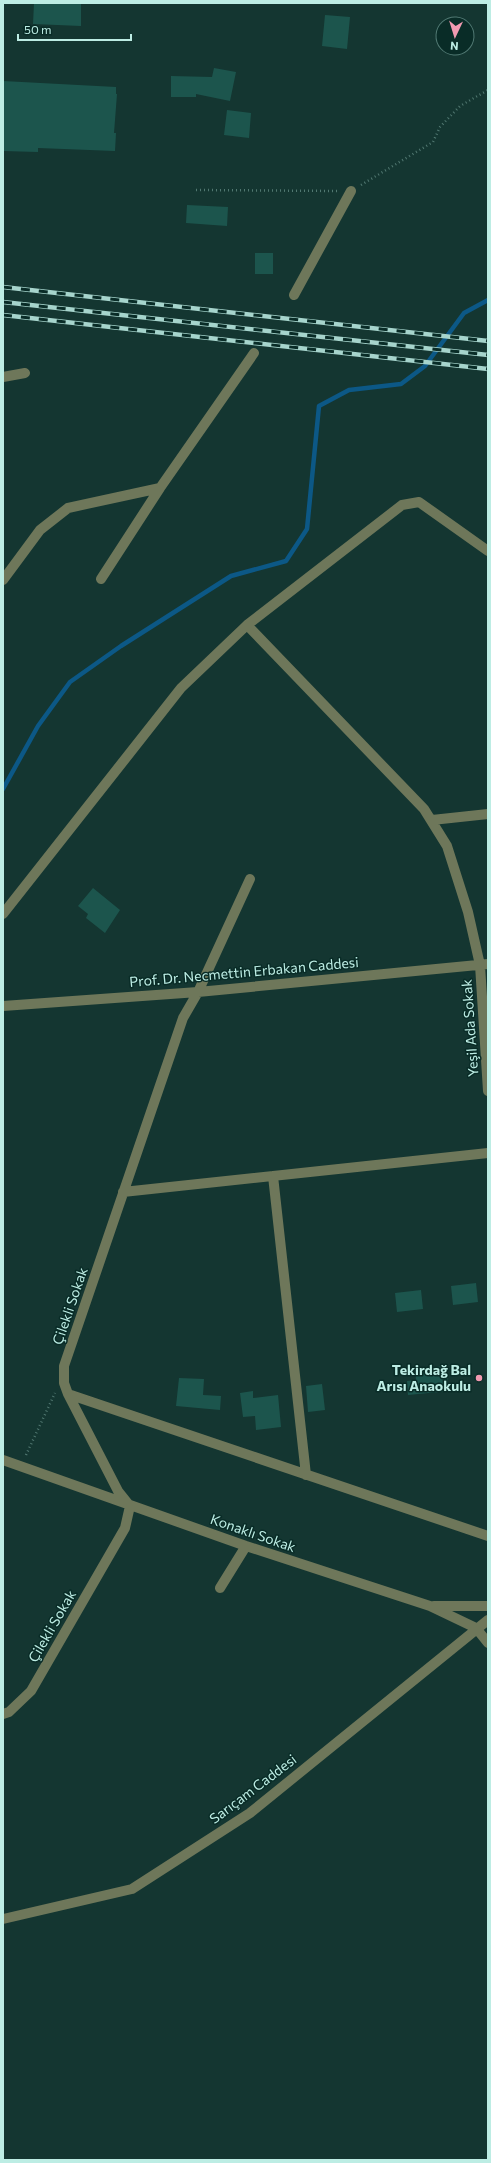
<svg xmlns="http://www.w3.org/2000/svg" width="491" height="2163" font-family="Commissioner,sans-serif">
<style>
.lines{fill:none;stroke-linecap:round;stroke-linejoin:round}
.stream{stroke:#0c5886;stroke-width:4.5}
.building{fill:#1c554d}
.path{stroke:#517871;stroke-width:2.5;stroke-dasharray:1 3;stroke-linecap:butt}
.minor{stroke:#6e775a;stroke-width:10}
.rail-casing{stroke:#a6d4cc;stroke-width:4.5}
.rail{stroke:#092c27;stroke-width:3;stroke-dasharray:9;stroke-linecap:butt}
.poi-dot{fill:#f19ab1;stroke:#092c27;stroke-width:1.5}
.labels{text-anchor:middle;stroke-width:3;stroke-linejoin:round;paint-order:stroke}
.street-label{font-size:14px;fill:#bdede4;stroke:#092c27}
.poi-label{font-size:14px;font-weight:bold;fill:#bdede4;stroke:#092c27;text-anchor:end}
</style>
<rect width="100%" height="100%" fill="#143631"/>
<g class="lines">
<path class="stream" d="M 3,789 L 38,726 L 70,682 L 121,646 L 231,576 L 286,561 L 307,529 L 319,406 L 349,390 L 401,384 L 425,366 L 464,313 L 488,300"/>
</g>
<path class="building" d="M 34,3 L 81,3 L 81,26 L 33,24 Z
M 325,15 L 350,17 L 347,49 L 322,46 Z
M 214,68 L 236,72 L 230,101 L 196,94 L 196,97 L 171,97 L 171,76 L 212,77 Z
M 3,81 L 116,87 L 116,94 L 117,94 L 114,133 L 116,133 L 115,151 L 38,148 L 38,152 L 3,151 Z
M 227,110 L 251,113 L 249,138 L 224,135 Z
M 187,205 L 228,207 L 227,226 L 186,223 Z
M 255,253 L 273,253 L 273,274 L 255,274 Z
M 93,888 L 120,910 L 105,933 L 86,918 L 88,914 L 78,906 Z
M 476,1283 L 478,1302 L 453,1305 L 451,1286 Z
M 421,1290 L 423,1309 L 397,1312 L 395,1293 Z
M 446,1366 L 449,1391 L 408,1395 L 407,1381 L 416,1380 L 415,1369 Z
M 179,1378 L 204,1379 L 203,1395 L 221,1396 L 220,1410 L 176,1406 Z
M 322,1384 L 325,1410 L 308,1412 L 306,1386 Z
M 253,1391 L 253,1398 L 278,1395 L 281,1427 L 256,1430 L 255,1416 L 243,1417 L 240,1393 Z"/>
<g class="lines">
<path class="path" d="M 361,185 L 433,142 L 440,127 L 460,106 L 488,90
M 196,190 L 338,191
M 26,1455 L 55,1393"/>
<path class="minor" d="M 294,295 L 351,191
M 3,377 L 25,373
M 101,579 L 160,488 L 254,353
M 3,580 L 40,530 L 68,508 L 160,488
M 247,625 L 424,809 L 447,846 L 468,912 L 480,965 L 488,1091
M 432,820 L 488,814
M 3,914 L 181,688 L 247,625 L 402,505 L 419,502 L 488,551
M 3,1006 L 198,992 L 488,964
M 273,1176 L 306,1475
M 123,1192 L 488,1153
M 68,1394 L 488,1536
M 3,1460 L 246,1546 L 430,1606 L 476,1628 L 488,1643
M 130,1506 L 118,1491 L 68,1394 L 64,1383 L 64,1366 L 183,1018 L 198,992 L 250,879
M 220,1588 L 246,1546
M 434,1606 L 488,1606
M 3,1714 L 9,1712 L 31,1691 L 125,1528 L 130,1506
M 3,1919 L 132,1889 L 250,1813 L 488,1620"/>
<g class="rail-casing">
<path id="rail" d="M 3,287 L 488,341
M 3,302 L 488,355
M 3,315 L 488,369"/>
</g>
<use href="#rail" class="rail"/>
</g>
<circle class="poi-dot" cx="479" cy="1378" r="4"/>
<g class="labels">
<g class="street-label">
<text transform="translate(244 972) rotate(-5)" y="5">Prof. Dr. Necmettin Erbakan Caddesi</text>
<text transform="translate(470 1028) rotate(-94)" y="5">Yeşil Ada Sokak</text>
<text transform="translate(70 1306) rotate(-71)" y="5">Çilekli Sokak</text>
<text transform="translate(253 1533) rotate(19)" y="5">Konaklı Sokak</text>
<text transform="translate(52 1626) rotate(-60)" y="5">Çilekli Sokak</text>
<text transform="translate(253 1789) rotate(-37)" y="5">Sarıçam Caddesi</text>
</g>
<g class="poi-label">
<text x="471" y="1375">Tekirdağ Bal<tspan x="471" dy="16">Arısı Anaokulu</tspan></text>
</g>
</g>
<rect width="491" height="2163" fill="none" stroke="#bdede4" stroke-width="8"/>
<g transform="translate(455 36) rotate(184)"><circle r="19" fill="#092c27" stroke="#517973"/>
<path d="M0-3L7 15L0 10L-7 15Z" fill="#f19ab1"/>
<text y="-6" font-size="11" font-weight="bold" text-anchor="middle" fill="#bdede4">N</text>
</g>
<path d="M18 34v6h113v-6" fill="none" stroke="#bdede4" stroke-width="2"/>
<text x="24" y="34" font-size="12" fill="#bdede4" stroke="#092c27" stroke-width="3" paint-order="stroke">50 m</text>
</svg>
